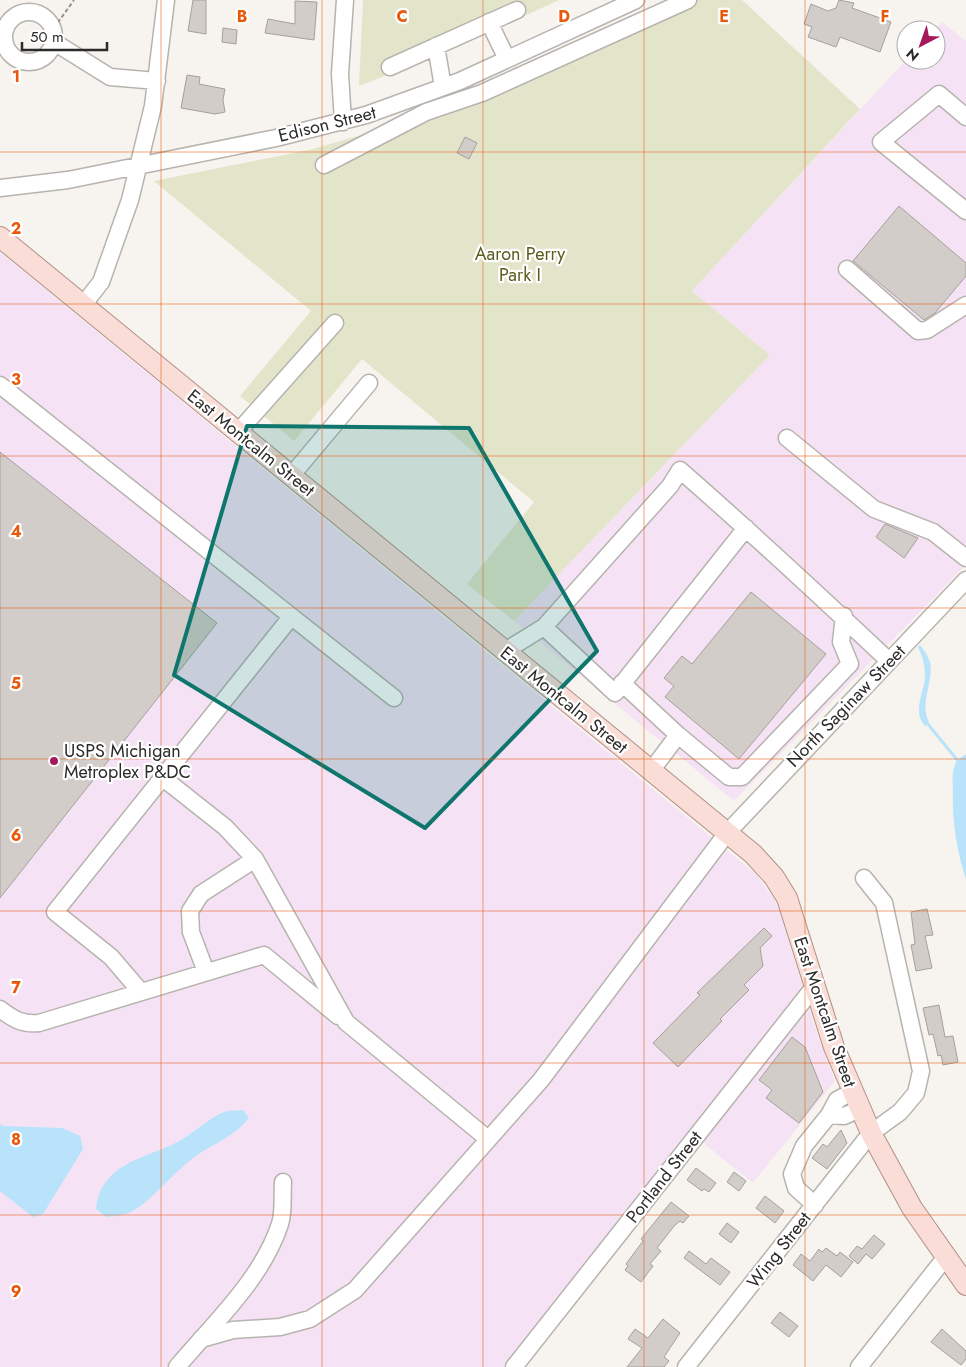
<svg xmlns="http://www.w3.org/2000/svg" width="966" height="1367" font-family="Jost,sans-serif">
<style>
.industrial{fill:#f5e3f5}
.green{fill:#e3e5cb}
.water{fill:#b8e3fa}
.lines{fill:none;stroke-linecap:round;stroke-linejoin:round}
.stream{stroke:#b8e3fa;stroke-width:3}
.building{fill:#d2cdc9;stroke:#a5a09c}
.minor-casing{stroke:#b7b3ae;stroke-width:19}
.major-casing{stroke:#b09088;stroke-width:22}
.path{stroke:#969390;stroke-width:2;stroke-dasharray:4 2.5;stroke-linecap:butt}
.minor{stroke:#fff;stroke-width:16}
.major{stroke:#faddd6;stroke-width:20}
.marked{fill:#0f766e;fill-opacity:0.2;stroke:#0f766e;stroke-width:4;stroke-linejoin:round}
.grid{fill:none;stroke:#e8590c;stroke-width:1;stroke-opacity:0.55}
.poi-dot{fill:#a5185c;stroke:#fff;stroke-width:2}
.labels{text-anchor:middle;stroke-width:4.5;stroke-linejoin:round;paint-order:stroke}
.street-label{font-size:18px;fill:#2d2b2a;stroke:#fff}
.park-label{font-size:18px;fill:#5a5c1c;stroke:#fff}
.poi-label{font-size:18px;fill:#2d2b2a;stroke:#fff;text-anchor:start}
.grid-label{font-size:16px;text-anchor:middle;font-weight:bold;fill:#e8590c;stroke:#fff;stroke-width:4.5;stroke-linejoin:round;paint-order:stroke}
</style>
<rect width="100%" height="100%" fill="#f7f3ee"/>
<path class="industrial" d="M 942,22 L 966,41 L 966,565 L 734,801 L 514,621 L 770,355 L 692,291 L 906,60 L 936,60 L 935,30 Z
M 0,252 L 756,874 L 772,896 L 779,909 L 814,1024 L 835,1081 L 753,1183 L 701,1141 L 710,1106 L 503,1367 L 0,1367 Z"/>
<path class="green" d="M 363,0 L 559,0 L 451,50 L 359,86 Z
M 680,0 L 742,0 L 860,109 L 692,291 L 770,355 L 514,621 L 467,584 L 534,502 L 362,359 L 294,441 L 240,396 L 311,311 L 154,181 L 309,150 L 404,123 Z"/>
<path class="water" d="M 920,645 C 924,650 928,656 930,662 C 934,681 919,704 929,722 L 925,726 C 912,712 924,693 925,677 C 925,666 923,657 918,647 Z
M 966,754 L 966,880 C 957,850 952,824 953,792 C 953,782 951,775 955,765 C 956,760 962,757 966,754 Z
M 243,1110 L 249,1118 C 234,1137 212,1144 193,1158 C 173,1173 157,1195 136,1209 C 127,1215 117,1216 106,1217 L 96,1209 C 97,1195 102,1185 112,1175 C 131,1157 159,1153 181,1140 C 196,1131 208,1119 224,1112 C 229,1110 237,1111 243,1110 Z
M 0,1124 L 4,1126 L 62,1128 L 80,1136 L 83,1149 L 43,1214 L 33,1217 L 0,1191 Z"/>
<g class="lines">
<path class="stream" d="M 927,723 L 958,761"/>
</g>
<path class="building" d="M 193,0 L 206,0 L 206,34 L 188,31 Z
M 839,0 L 854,3 L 852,8 L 891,22 L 880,52 L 840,37 L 836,47 L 808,37 L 812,27 L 804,24 L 811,4 L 828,11 L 836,8 Z
M 295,1 L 317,2 L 314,40 L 265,33 L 268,19 L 295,24 Z
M 223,28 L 237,30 L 236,44 L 222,42 Z
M 187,75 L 200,77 L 199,84 L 225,89 L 223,100 L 225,112 L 215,114 L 181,108 Z
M 465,137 L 477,143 L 469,159 L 457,153 Z
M 899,206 L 966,263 L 966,276 L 935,313 L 924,320 L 853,261 Z
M 0,452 L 217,623 L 0,898 Z
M 885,524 L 918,538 L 904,558 L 876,537 Z
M 751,592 L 826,654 L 739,759 L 665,697 L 674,686 L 664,678 L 682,656 L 692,664 Z
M 927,909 L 933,935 L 925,936 L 932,968 L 916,971 L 911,945 L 915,944 L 911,912 Z
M 764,928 L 772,936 L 760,948 L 763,966 L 744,985 L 749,990 L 720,1019 L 722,1021 L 678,1067 L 653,1043 L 700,995 L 697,993 Z
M 939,1005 L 945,1037 L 953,1036 L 958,1062 L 943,1065 L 941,1055 L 938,1056 L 933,1034 L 929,1035 L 923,1008 Z
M 792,1037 L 805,1047 L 823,1092 L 799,1123 L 766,1098 L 772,1090 L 759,1080 Z
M 841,1130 L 847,1143 L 827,1169 L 812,1158 L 823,1144 L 827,1147 Z
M 696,1168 L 716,1183 L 709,1192 L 704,1189 L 702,1191 L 687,1180 Z
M 734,1172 L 746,1181 L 739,1191 L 727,1182 Z
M 765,1196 L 784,1211 L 775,1223 L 756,1208 Z
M 671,1202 L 689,1216 L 683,1223 L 680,1221 L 675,1225 L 657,1248 L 661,1251 L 650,1264 L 653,1266 L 641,1282 L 625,1270 L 628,1266 L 626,1264 L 643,1241 L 641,1239 Z
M 727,1223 L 739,1232 L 731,1243 L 719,1234 Z
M 874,1235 L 885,1244 L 872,1259 L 866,1254 L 858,1264 L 849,1256 L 857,1246 L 862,1249 Z
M 826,1248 L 837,1256 L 840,1252 L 853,1262 L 841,1277 L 826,1265 L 813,1281 L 793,1265 L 801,1254 L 810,1261 L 819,1249 L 822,1252 Z
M 689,1251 L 706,1264 L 711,1258 L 730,1272 L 720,1285 L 684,1258 Z
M 780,1312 L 798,1326 L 789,1337 L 771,1323 Z
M 663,1319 L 680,1333 L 664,1357 L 669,1361 L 664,1367 L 627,1367 L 642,1348 L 628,1339 L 635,1329 L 648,1338 Z
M 942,1329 L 966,1351 L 966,1359 L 961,1365 L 931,1342 Z"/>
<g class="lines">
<g class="minor-casing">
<path id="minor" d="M4 37a25 25 0 1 1 50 0a25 25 0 1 1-50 0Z
M 489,22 L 507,59
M 54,42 L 110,77 L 157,81
M 436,46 L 443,87
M 390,67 L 517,10
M 966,117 L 939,94 L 881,142 L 966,211
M 343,122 L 340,74 L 345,0
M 324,165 L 426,112 L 482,93 L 688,0
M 0,188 L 68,180 L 276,138 L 366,115 L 460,81 L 636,0
M 847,269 L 918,331 L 927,330 L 966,305
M 83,305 L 101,282 L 130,200 L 153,106 L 166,0
M 0,385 L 394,698
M 238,432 L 335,323
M 787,438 L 874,509 L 933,532 L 966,558
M 291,476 L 369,383
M 746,528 L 615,693 L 544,627 L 670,486 L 680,470 C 751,532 820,596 889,661
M 505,651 L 544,627
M 622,683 L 678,735 L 651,771
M 678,735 L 729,777 L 742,777 L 850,664 L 841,642 L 844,616
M 163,778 L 225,827 L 255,859 L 346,1022 L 488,1139
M 206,972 L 191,932 L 190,911 L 201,894 L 255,859
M 141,992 L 111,957 L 55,912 L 291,617
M 0,1009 C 13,1019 23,1025 39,1023 L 264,955 L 338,1016
M 829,1115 L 844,1116 L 860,1109
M 815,1205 L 796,1188 L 792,1174 L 804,1146 L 829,1115 L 837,1100 L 852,1092
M 201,1339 L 233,1330 L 280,1327 L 310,1319 L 355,1290 L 541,1080 L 727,833 L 966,580
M 177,1367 C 214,1323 262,1279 280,1224 C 284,1212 282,1195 283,1182
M 514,1367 L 814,987
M 686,1367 L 871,1133 L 900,1112 L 916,1093 L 921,1071 L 884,903 L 864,878
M 859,1367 L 945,1258"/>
</g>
<g class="major-casing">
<path id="major" d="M 0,237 L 753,854 L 774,877 L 787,898 L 834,1047 L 871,1133 L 912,1208 L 966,1285"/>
</g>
<path class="path" d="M 54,28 L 74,0"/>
<use href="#minor" class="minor"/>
<use href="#major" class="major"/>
</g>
<path class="marked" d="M 247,426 L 469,428 L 597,651 L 425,828 L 174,675 Z"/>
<path class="grid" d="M 161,0 L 161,1367M 322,0 L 322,1367M 483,0 L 483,1367M 644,0 L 644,1367M 805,0 L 805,1367M 0,152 L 966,152M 0,304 L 966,304M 0,456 L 966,456M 0,608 L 966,608M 0,759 L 966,759M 0,911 L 966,911M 0,1063 L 966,1063M 0,1215 L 966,1215"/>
<circle class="poi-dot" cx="54" cy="761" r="5"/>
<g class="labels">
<g class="street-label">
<text transform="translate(327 124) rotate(-14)" y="6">Edison Street</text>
<text transform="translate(251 443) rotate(39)" y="6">East Montcalm Street</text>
<text transform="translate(564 700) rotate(39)" y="6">East Montcalm Street</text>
<text transform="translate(846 706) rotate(-46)" y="6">North Saginaw Street</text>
<text transform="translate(825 1012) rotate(71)" y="6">East Montcalm Street</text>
<text transform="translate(664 1177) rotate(-52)" y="6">Portland Street</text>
<text transform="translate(779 1250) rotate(-52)" y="6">Wing Street</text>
</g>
<g class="park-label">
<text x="520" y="260">Aaron Perry<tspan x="520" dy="21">Park I</tspan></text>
</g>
<g class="poi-label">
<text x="64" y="757">USPS Michigan<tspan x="64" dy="21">Metroplex P&amp;DC</tspan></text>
</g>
</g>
<g class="grid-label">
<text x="242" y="22">B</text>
<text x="402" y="22">C</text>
<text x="564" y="22">D</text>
<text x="724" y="22">E</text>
<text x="885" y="22">F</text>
<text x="16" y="82">1</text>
<text x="16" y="234">2</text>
<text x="16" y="385">3</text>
<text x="16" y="537">4</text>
<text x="16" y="689">5</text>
<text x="16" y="841">6</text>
<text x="16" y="993">7</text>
<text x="16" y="1145">8</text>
<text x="16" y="1297">9</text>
</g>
<g transform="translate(921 45) rotate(221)"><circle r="24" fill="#ffffff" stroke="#abaaaa"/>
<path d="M0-4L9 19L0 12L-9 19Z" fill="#a5185c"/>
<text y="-8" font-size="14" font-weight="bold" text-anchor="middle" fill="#2d2b2a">N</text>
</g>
<path d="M22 42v8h85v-8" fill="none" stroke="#2d2b2a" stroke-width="2.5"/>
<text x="30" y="42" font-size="15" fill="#2d2b2a" stroke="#ffffff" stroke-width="4" paint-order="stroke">50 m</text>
</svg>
